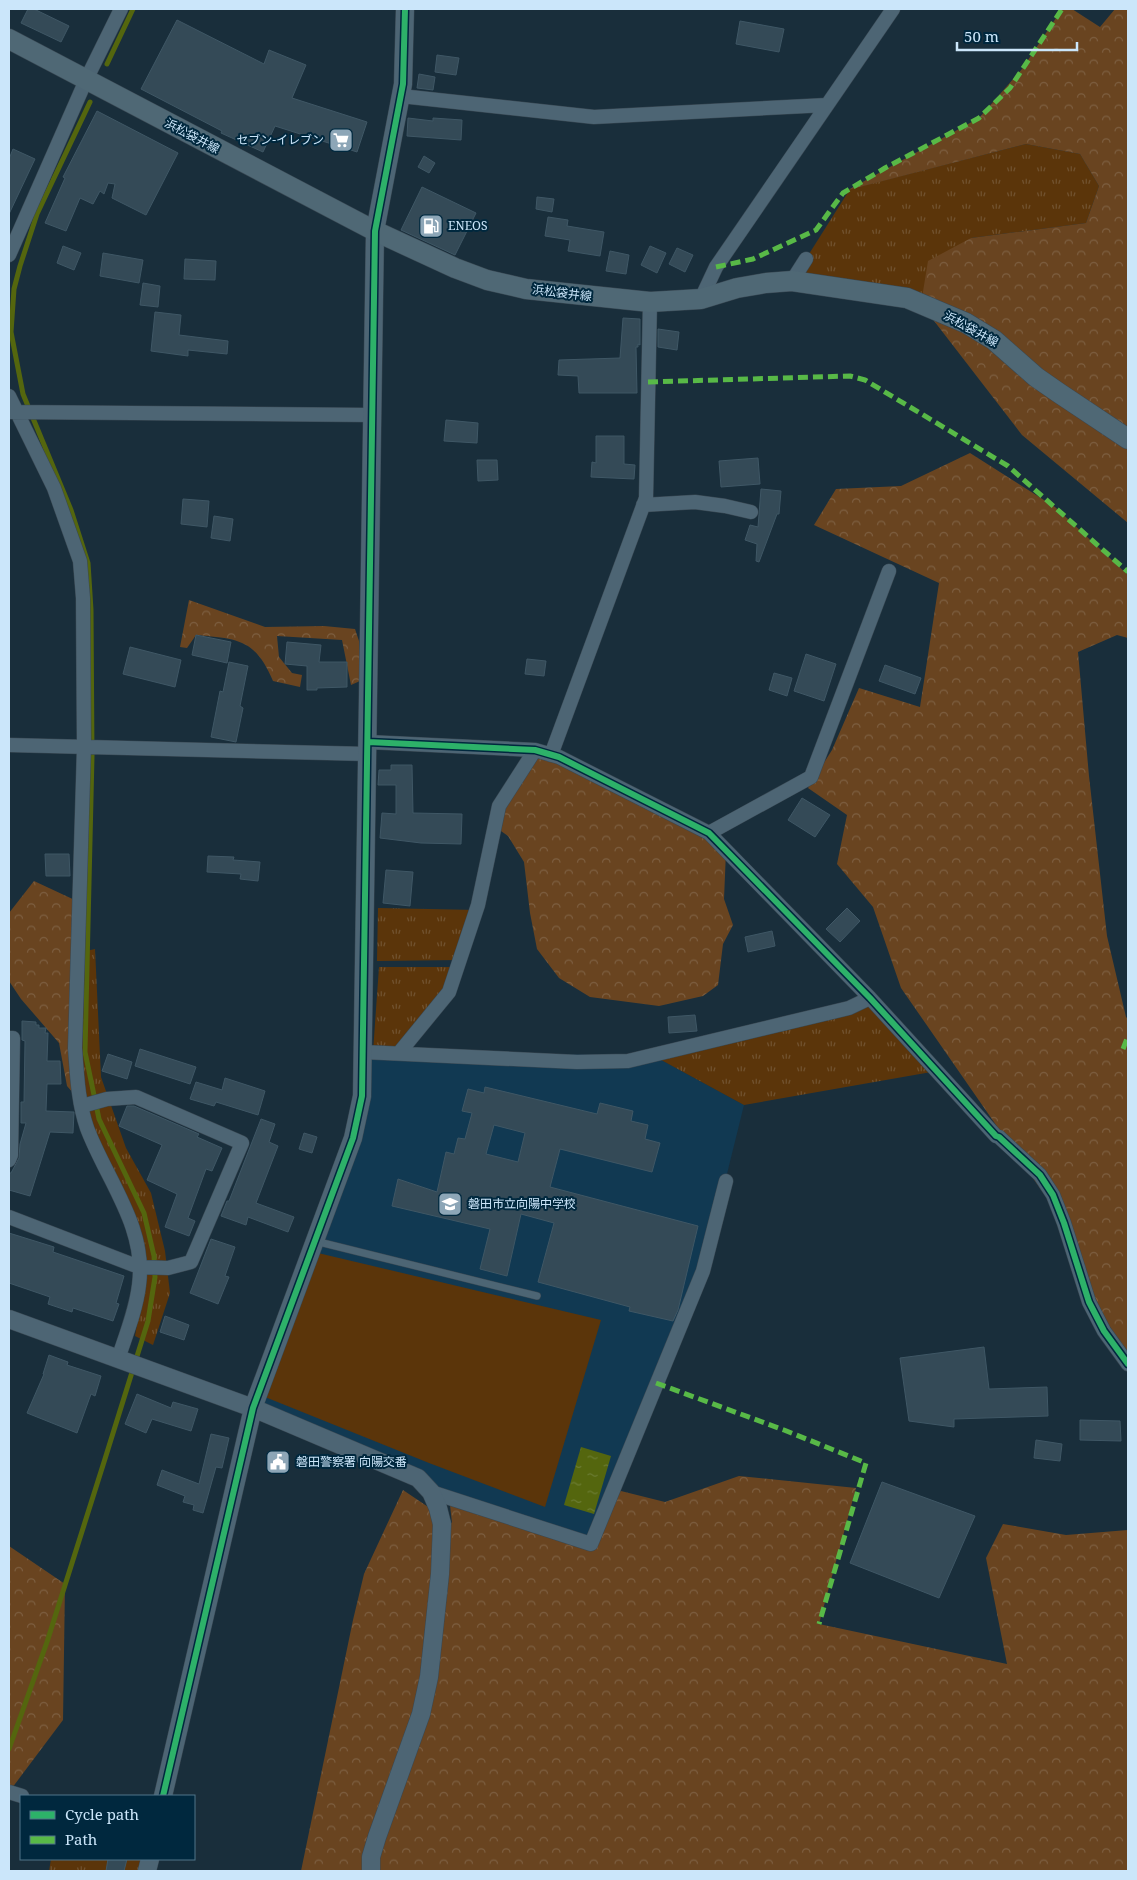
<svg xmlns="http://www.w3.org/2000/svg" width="1137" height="1880" font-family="'Noto Serif','Noto Sans JP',serif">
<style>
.built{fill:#113952}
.grass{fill:url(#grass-tufts)}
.forest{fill:url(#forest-crowns)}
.park{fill:#5b350a}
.water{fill:url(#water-ripples)}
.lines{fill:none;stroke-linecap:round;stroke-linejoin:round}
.stream{stroke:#54660e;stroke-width:5}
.building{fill:#344a57;stroke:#3f5765;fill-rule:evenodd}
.service-casing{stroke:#394853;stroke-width:8}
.minor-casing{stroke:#394853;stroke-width:15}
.tertiary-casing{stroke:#394853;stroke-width:19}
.secondary-casing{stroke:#394853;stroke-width:21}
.service{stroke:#4d6574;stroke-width:7}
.minor{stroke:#4d6574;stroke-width:14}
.tertiary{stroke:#4d6574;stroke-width:18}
.secondary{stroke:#4f6875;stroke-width:20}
.quiet{stroke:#58b947;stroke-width:5;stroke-dasharray:10 5;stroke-linecap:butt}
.cycleway-casing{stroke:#00283e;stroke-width:9}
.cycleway{stroke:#2db169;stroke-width:6}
.labels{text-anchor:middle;stroke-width:4;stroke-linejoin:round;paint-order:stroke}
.street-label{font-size:12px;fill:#cbe6fa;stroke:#00283e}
.poi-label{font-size:12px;fill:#cbe6fa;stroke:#00283e;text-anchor:start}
</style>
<defs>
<pattern id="grass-tufts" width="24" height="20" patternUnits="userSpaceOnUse" patternTransform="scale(1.25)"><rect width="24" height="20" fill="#5b350a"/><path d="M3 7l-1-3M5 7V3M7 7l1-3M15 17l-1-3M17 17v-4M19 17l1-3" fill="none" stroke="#71522f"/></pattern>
<pattern id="forest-crowns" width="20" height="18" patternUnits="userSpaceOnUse" patternTransform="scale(1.25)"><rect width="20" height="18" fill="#694420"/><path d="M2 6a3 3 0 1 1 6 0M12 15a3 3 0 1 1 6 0" fill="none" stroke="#7d5f41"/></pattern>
<pattern id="water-ripples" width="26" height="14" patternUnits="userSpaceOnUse" patternTransform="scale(1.25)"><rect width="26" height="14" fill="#54660e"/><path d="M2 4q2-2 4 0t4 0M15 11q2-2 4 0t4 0" fill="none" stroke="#6b7c32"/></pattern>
</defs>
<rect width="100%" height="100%" fill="#192e3b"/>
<path class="built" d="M 363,1052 L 652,1055 L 744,1105 L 703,1271 L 591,1544 L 431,1492 L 253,1408 L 354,1131 Z"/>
<path class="grass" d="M 1026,144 L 1080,154 L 1099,186 L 1086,223 L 971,238 L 921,304 L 792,281 L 850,189 Z
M 378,908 L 477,910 L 460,960 L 377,961 Z
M 95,949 L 101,1077 L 126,1148 L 151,1193 L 165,1251 L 170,1293 L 153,1345 L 135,1336 L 145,1279 L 116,1190 L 77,1082 L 77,953 Z
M 379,967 L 458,967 L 446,996 L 399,1053 L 373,1052 Z
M 870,998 L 937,1071 L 744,1105 L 652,1055 Z
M 51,1859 L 141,1859 L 138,1871 L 49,1871 Z"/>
<path class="forest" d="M 1062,9 L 1072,9 L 1100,27 L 1115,9 L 1128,9 L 1128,523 L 1022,435 L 921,304 L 928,261 L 971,238 L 1086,223 L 1099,186 L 1080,154 L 1026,144 L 848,190 L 979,118 L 1022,69 Z
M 970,453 L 1055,507 L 1128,575 L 1128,638 L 1117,635 L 1078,652 L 1089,776 L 1107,936 L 1126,1017 L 1128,1019 L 1128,1363 L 1098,1320 L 1064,1223 L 901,988 L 873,907 L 837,864 L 847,815 L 808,788 L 832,750 L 859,688 L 920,707 L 939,583 L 814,525 L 836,489 L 901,486 Z
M 189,600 L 265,627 L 324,626 L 355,629 L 359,641 L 360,681 L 351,685 L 342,640 L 277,636 L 279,657 L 292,673 L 302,675 L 300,687 L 273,681 C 255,639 239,639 196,635 L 187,648 L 180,647 Z
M 535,750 L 709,833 L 726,851 L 724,899 L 733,925 L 723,944 L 718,985 L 703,996 L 659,1006 L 590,997 L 559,978 L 537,949 L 530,913 L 524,862 L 508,836 L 494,826 Z
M 34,881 L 79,902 L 80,1101 L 67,1086 L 59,1043 L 21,999 L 9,981 L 9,913 Z
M 739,1476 L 856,1488 L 819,1624 L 1007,1664 L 986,1558 L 1003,1524 L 1066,1535 L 1128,1530 L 1128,1871 L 301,1871 L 353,1620 L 364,1574 L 403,1490 L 452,1523 L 450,1505 L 584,1542 L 613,1489 L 665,1502 Z
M 9,1546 L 65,1584 L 63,1720 L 9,1792 Z"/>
<path class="park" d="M 318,1253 L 601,1320 L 545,1507 L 429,1463 L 265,1397 Z"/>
<path class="water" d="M 581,1447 L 611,1456 L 594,1514 L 564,1505 Z"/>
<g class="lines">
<path class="stream" d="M 107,64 L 133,9
M 9,1749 L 47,1642 L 104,1462 L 148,1321 L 155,1277 L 154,1256 L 144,1213 L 99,1119 L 85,1052 L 92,756 L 91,610 L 88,563 L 71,510 L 23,394 L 11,332 L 14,289 L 20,266 L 37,214 L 90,102"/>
</g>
<path class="building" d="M 28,9 L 34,9 L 69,26 L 61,42 L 21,23 Z
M 177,20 L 264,64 L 269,50 L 306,65 L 292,98 L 367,122 L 357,152 L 275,126 L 263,152 L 221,133 L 222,131 L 141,89 Z
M 740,21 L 784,29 L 779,52 L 736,44 Z
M 437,55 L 459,58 L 456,75 L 435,72 Z
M 419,74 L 435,77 L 433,90 L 417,88 Z
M 97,111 L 178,153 L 146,215 L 112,198 L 115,184 L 108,183 L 104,194 L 100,191 L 93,204 L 80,198 L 66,231 L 45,223 L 65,178 L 63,177 Z
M 408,118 L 433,121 L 433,118 L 462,120 L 461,140 L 407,136 Z
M 13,149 L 35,159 L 9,214 L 9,159 Z
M 424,156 L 435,163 L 429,173 L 418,167 Z
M 422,187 L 476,213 L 455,255 L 401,230 Z
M 537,197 L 554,199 L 552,212 L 536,209 Z
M 548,217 L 568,220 L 567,226 L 604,232 L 600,256 L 568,251 L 570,240 L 545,236 Z
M 63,246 L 81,253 L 74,270 L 57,263 Z
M 650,246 L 666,253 L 657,273 L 641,265 Z
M 677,248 L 693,255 L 685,272 L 669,264 Z
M 610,251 L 629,255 L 626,274 L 606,271 Z
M 103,253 L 143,260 L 139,283 L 100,276 Z
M 185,259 L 216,261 L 215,280 L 184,279 Z
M 143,283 L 160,286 L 158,307 L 140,305 Z
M 155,312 L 181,315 L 179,335 L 228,341 L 227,354 L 188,350 L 188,356 L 151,351 Z
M 623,318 L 640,319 L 640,345 L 638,344 L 638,347 L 636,347 L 637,393 L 579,393 L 578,376 L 558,375 L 559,360 L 620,358 Z
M 658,329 L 679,332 L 677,350 L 658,347 Z
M 446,420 L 478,423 L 477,443 L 444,441 Z
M 596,436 L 624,436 L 624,464 L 635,465 L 634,479 L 591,477 L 592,462 L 596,463 Z
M 758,458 L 760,484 L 721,487 L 719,461 Z
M 477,460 L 497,460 L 498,480 L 478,481 Z
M 761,489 L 781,491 L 779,514 L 777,514 L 759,562 L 756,561 L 757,544 L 745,540 L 750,525 L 758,527 Z
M 183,499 L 209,501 L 207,527 L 181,524 Z
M 214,516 L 233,519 L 230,541 L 211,538 Z
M 196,635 L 231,642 L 227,663 L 192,655 Z
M 287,642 L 321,645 L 319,662 L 347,662 L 347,687 L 317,688 L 317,690 L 307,690 L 307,666 L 285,664 Z
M 130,647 L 181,660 L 175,687 L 123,674 Z
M 806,654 L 836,664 L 824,701 L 794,691 Z
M 527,659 L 546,661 L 544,676 L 525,674 Z
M 229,662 L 248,666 L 240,706 L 243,708 L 236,742 L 211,737 L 220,691 L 223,692 Z
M 885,665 L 921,678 L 915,694 L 879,681 Z
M 774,673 L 792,678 L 787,696 L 769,690 Z
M 391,765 L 412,765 L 413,813 L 462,814 L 461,844 L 421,843 L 380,838 L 382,813 L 396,814 L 396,785 L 378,785 L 379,770 L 391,770 Z
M 802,798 L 830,815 L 815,837 L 788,820 Z
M 45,854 L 69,854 L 70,876 L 46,876 Z
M 208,856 L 234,857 L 233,860 L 260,862 L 258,881 L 240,879 L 241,874 L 207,872 Z
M 386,870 L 413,872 L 410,906 L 383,903 Z
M 847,908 L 860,921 L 840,942 L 826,929 Z
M 772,931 L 775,946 L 748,952 L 745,937 Z
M 695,1015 L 697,1031 L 669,1033 L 668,1017 Z
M 22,1021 L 36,1022 L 36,1025 L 39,1025 L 39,1028 L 46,1028 L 45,1033 L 48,1033 L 47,1061 L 60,1061 L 61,1084 L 47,1084 L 46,1111 L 74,1112 L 73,1133 L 50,1132 L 30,1196 L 9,1190 L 9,1173 L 11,1173 L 19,1158 L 20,1144 L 26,1123 L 21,1123 L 21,1102 L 24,1102 L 25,1041 L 22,1040 Z
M 140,1049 L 196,1067 L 190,1084 L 135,1066 Z
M 108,1054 L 132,1062 L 127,1079 L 102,1071 Z
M 225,1078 L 265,1091 L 258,1115 L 216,1102 L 214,1106 L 190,1099 L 196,1082 L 222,1090 Z
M 485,1087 L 597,1114 L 600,1103 L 633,1111 L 631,1121 L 648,1125 L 645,1139 L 660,1143 L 652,1172 L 560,1149 L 550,1187 L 698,1226 L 678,1310 L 673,1321 L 629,1311 L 630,1307 L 538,1282 L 554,1223 L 521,1214 L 507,1276 L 480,1269 L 490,1229 L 392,1206 L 398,1179 L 437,1192 L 446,1152 L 454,1154 L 458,1138 L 465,1139 L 472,1113 L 462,1111 L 468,1089 L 484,1093 ZM 494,1125 L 525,1133 L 518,1162 L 486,1154 Z
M 127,1106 L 134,1106 L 199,1134 L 197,1137 L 222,1148 L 212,1171 L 206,1169 L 188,1218 L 195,1221 L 189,1236 L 165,1227 L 177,1194 L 147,1180 L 162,1145 L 119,1126 Z
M 261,1119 L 275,1124 L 269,1142 L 278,1146 L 256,1203 L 294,1217 L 288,1232 L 248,1217 L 246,1225 L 221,1216 L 227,1201 L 229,1201 Z
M 304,1133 L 317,1137 L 312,1153 L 299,1149 Z
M 9,1233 L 54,1247 L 53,1252 L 124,1276 L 116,1303 L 119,1304 L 113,1321 L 73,1308 L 72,1312 L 48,1304 L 50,1297 L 9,1283 Z
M 211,1239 L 235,1247 L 225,1276 L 229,1277 L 218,1304 L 190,1293 Z
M 165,1316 L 189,1325 L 184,1340 L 160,1332 Z
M 984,1347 L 989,1389 L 1047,1387 L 1048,1416 L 954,1419 L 954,1427 L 909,1421 L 900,1358 Z
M 49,1355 L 68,1362 L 67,1365 L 101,1376 L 95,1396 L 91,1394 L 77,1433 L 27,1413 L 44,1374 L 43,1374 Z
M 137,1394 L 171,1408 L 173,1402 L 198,1409 L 191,1431 L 152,1419 L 146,1433 L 125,1424 Z
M 1080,1420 L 1120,1421 L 1121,1441 L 1080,1440 Z
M 211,1434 L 229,1438 L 222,1468 L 216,1467 L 203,1513 L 193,1510 L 194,1505 L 183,1502 L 185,1496 L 157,1485 L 162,1470 L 199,1484 Z
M 1036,1440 L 1062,1444 L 1060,1461 L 1034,1458 Z
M 882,1482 L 975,1516 L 939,1598 L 850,1563 Z
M 108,1859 L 127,1859 L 124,1871 L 106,1871 Z"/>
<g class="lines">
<g class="service-casing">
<path id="service" d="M 315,1241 L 537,1296"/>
</g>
<g class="minor-casing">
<path id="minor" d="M 401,96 L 594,117 L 827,105
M 9,255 L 86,80 L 121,9
M 792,281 L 806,259
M 701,299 L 716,267 L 893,9
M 9,396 L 54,488 L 80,561 L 83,598 L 84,747 L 75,1048 C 77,1075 78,1102 87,1128 C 106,1179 147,1227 139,1285 C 136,1310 126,1335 118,1359
M 9,412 L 372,415
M 643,505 L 695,502 L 725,506 L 751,512
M 368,742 L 535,750 L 559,757 L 709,833 L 870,998 L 996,1136 L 999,1137 L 1040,1175 L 1053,1195 L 1064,1223 L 1089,1302 L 1104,1331 L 1128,1364
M 9,745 L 368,754
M 551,755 L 646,498 L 650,302
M 709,833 L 811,777 L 889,571
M 9,1038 L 13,1038 L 11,1155 L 9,1160
M 363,1052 L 577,1062 L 628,1061 L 849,1008 L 870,998
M 399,1053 L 449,992 L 478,905 L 499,806 L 535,750
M 9,1217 L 139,1267 L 168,1268 L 191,1262 L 242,1143 L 136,1097 L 107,1099 L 82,1106
M 431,1492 L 591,1544 L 703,1271 L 726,1181
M 9,1792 L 22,1796"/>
</g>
<g class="tertiary-casing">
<path id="tertiary" d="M 9,1319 L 253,1408 L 418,1478 L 431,1492 L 438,1508 L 442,1524 L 440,1574 L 429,1677 L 421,1714 L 377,1837 L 371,1857 L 371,1871
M 163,1796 L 253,1408 L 353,1138 L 362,1096 L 375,231 L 403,84 L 405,9
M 147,1871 L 150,1859"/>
</g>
<g class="secondary-casing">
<path id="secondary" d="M 9,39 L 375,231 L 455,268 L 487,280 L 526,289 L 650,302 L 701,299 L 737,288 L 766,283 L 792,281 L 907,298 L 966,323 L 994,340 L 1036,377 L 1059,393 L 1128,439"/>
</g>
<use href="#service" class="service"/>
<use href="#minor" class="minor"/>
<use href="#tertiary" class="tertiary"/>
<use href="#secondary" class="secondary"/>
<path class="quiet" d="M 716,267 L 753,259 L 816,230 L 843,193 L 885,168 L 979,118 L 1010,88 L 1062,9
M 648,382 L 850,376 L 865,380 L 1008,466 L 1128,572
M 1123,1049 L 1128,1036
M 656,1383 L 784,1430 L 866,1463 L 819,1624"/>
<g class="cycleway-casing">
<path id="cycleway" d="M 368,742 L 535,750 L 559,757 L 709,833 L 870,998 L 996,1136 L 999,1137 L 1040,1175 L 1053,1195 L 1064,1223 L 1089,1302 L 1104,1331 L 1128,1364
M 163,1796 L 253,1408 L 353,1138 L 362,1096 L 375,231 L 403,84 L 405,9"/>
</g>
<use href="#cycleway" class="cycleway"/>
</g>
<defs>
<g id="supermarket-square" transform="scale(1.25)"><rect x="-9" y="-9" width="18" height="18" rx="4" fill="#8da6b7" stroke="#00283e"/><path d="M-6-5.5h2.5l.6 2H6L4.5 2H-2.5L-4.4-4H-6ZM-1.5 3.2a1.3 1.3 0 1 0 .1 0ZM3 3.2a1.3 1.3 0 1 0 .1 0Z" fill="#fff"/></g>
<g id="fuel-square" transform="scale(1.25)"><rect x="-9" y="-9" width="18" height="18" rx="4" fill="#8da6b7" stroke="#00283e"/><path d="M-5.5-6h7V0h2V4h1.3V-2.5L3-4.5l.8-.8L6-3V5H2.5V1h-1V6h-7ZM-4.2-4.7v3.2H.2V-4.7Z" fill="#fff"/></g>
<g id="school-square" transform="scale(1.25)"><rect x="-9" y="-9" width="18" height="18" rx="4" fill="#8da6b7" stroke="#00283e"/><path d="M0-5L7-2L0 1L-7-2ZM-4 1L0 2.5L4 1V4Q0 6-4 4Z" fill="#fff"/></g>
<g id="civic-square" transform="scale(1.25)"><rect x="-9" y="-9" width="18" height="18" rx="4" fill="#8da6b7" stroke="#00283e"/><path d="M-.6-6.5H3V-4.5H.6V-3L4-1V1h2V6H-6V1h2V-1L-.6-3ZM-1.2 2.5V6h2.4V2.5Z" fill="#fff"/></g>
</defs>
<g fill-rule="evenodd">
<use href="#supermarket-square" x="341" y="140"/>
<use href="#fuel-square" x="431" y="226"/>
<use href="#school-square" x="450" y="1204"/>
<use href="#civic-square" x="278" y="1462"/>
</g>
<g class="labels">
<g class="street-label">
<text transform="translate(192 136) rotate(28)" y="4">浜松袋井線</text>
<text transform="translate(562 293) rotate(7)" y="4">浜松袋井線</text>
<text transform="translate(971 329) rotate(29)" y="4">浜松袋井線</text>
</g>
<g class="poi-label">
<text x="324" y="144" text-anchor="end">セブン-イレブン</text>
<text x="448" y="230">ENEOS</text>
<text x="468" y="1208">磐田市立向陽中学校</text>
<text x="296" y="1466">磐田警察署 向陽交番</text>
</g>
</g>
<rect width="1137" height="1880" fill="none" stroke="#cbe6fa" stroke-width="20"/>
<rect x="20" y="1795" width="175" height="65" fill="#00283e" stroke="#517489"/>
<rect x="30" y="1811" width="25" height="8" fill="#2db169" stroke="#517489"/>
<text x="65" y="1820" font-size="15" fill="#cbe6fa">Cycle path</text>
<rect x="30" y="1836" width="25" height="8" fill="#58b947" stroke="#517489"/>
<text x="65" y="1845" font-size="15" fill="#cbe6fa">Path</text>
<path d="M957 42v8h120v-8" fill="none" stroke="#cbe6fa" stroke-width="2.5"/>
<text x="964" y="42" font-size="15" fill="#cbe6fa" stroke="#00283e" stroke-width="4" paint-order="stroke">50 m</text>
</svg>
